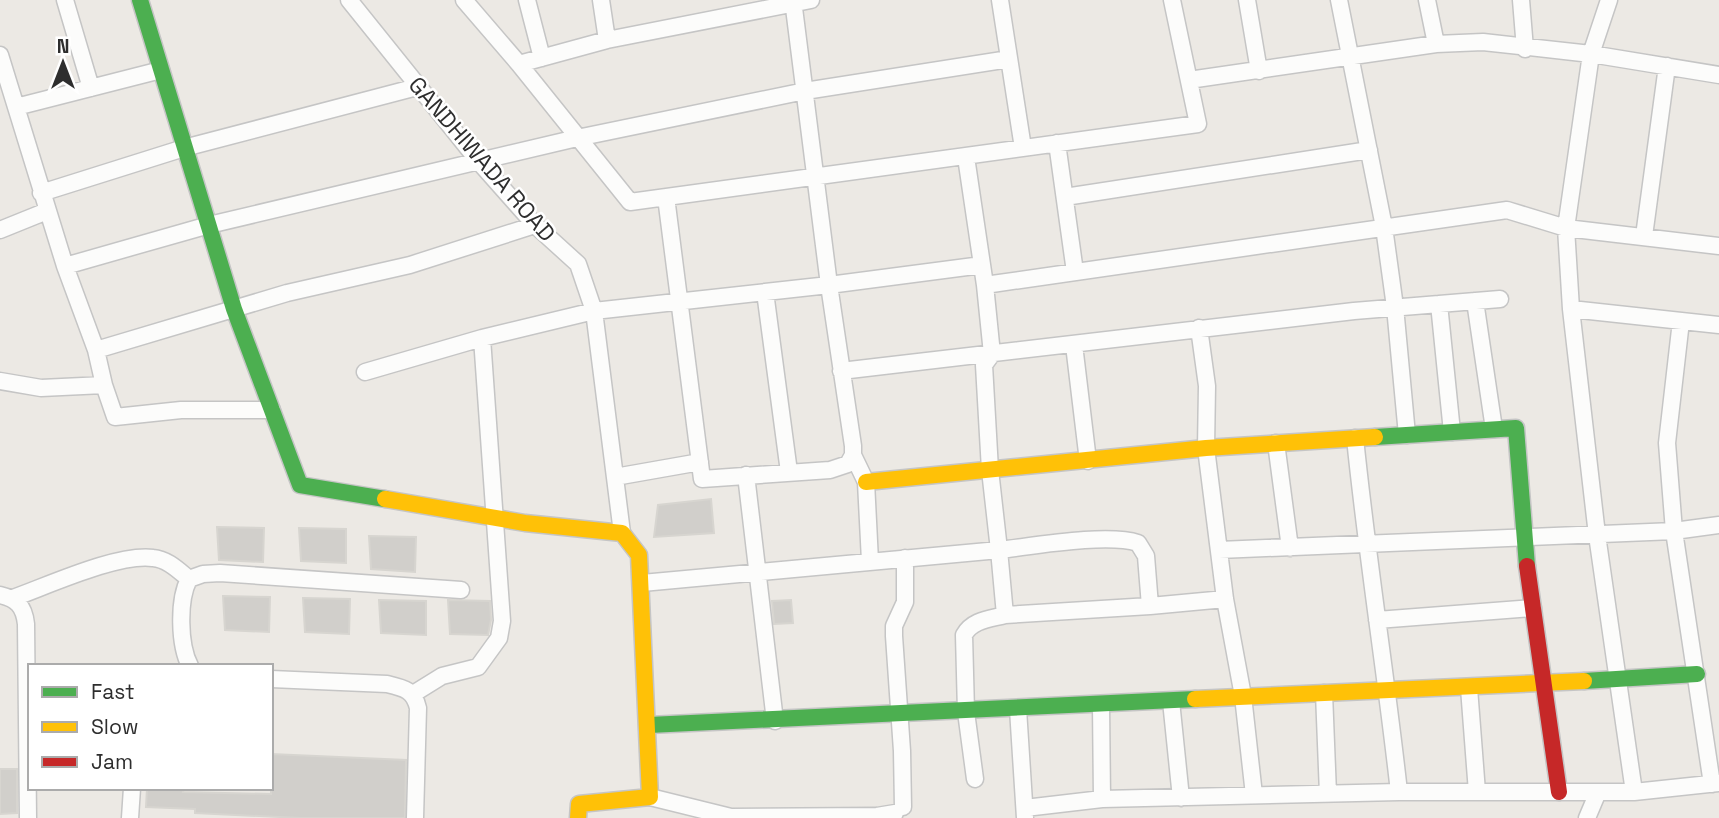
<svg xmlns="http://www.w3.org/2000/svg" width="1719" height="818" font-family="'Space Grotesk',sans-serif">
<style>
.building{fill:#d1cfcb;stroke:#d7d5d0;stroke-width:2}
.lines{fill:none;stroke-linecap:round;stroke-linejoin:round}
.street-casing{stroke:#c5c5c5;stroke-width:19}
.fast-casing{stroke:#c5c5c5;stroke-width:19}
.slow-casing{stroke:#c5c5c5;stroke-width:19}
.jam-casing{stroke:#c5c5c5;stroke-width:19}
.street{stroke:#fcfcfb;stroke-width:16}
.fast{stroke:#4caf50;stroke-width:16}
.slow{stroke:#ffc107;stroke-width:16}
.jam{stroke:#c62828;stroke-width:16}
.labels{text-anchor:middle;stroke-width:5;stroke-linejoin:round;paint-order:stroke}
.street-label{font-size:23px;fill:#2e2e2e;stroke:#fff}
</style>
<rect width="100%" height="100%" fill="#ece9e4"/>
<path class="building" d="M 711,499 L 714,533 L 654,537 L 658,505 Z
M 217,527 L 264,528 L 263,562 L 219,560 Z
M 299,528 L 346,529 L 346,563 L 301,561 Z
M 369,536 L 416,537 L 415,572 L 371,569 Z
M 223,596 L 270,597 L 269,632 L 225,630 Z
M 303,598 L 350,599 L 349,634 L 305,632 Z
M 379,600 L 426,601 L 426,635 L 381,633 Z
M 448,600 L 490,601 L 491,620 L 488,635 L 450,634 Z
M 791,600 L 793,623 L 774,624 L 772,601 Z
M 271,754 L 406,760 L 405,818 L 301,818 L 195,813 L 195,809 L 146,807 L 147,788 L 184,788 L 183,792 L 271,794 Z
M 0,769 L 17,769 L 17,813 L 0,814 Z"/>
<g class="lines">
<g class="street-casing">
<path id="street" d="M 65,0 L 91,88
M 349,0 L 480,163 L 535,225 L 578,264 L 594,311 L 622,533
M 464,0 L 519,64 L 630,202 L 1198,124 L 1172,0
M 527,0 L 542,58
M 601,0 L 607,40
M 1000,0 L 1023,148
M 1247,0 L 1259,71
M 1339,0 L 1384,227 L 1395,307 L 1407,435
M 1427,0 L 1436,44
M 1521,0 L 1525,49
M 0,55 L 65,266 L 96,350 L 104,385 L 41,388 L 0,381
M 519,64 L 607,40 L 811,0
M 1189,80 L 1436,44 L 1483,42 L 1591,54 L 1719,75
M 16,107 L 161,70
M 1057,143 L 1075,272
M 966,157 L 985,285 L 992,354 L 984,365 L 990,470 L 999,550 C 1034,546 1107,533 1138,543 L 1146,556 L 1150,606
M 41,193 L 184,148 L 417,87
M 666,197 L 702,479 L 830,470 L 848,464 L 853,455 L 853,446 L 829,285 L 793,0
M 1065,197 L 1369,150
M 0,230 L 47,211
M 1644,236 L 1667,66
M 65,266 L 209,225 L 577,138 L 805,91 L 1009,59
M 985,285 L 1507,210 L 1566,228 L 1719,246
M 765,292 L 789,472
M 1475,301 L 1494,429
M 1439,304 L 1452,432
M 1571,309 L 1566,228 L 1591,54 L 1609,0
M 1681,321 L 1667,443 L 1674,531 L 1712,784
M 1199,328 L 1207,386 L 1206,448 L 1225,599 L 1243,696 L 1254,795
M 1074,345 L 1088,461
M 96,350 L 287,293 L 410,265 L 535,225
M 841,371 L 1354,311 L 1500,299
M 365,372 L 482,338 L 594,311 L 829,285 L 982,265
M 104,385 L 115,417 L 181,410 L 272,410
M 1355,438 C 1367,557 1386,674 1399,792
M 1276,443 L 1290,548
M 853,455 L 866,482 L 870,561
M 746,475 L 775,721
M 615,477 L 700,462
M 1219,550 L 1674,531 L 1719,525
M 642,583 L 999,550 L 1005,615 L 1150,606 L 1225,599
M 0,595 C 17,599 24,606 26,624 L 28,818
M 13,598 C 47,586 118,553 153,558 C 167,559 178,570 189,579
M 1377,620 L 1533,608
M 190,666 C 179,645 178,600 189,579 L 203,574 L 220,573 L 461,590
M 271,679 L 387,684 C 404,688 414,690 418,708 L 415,818
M 1469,688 L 1477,792
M 1324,693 L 1328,794
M 413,694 L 442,676 L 478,667 L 499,638 L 502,621 L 482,338
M 1171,701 L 1181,798
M 1101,705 L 1102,799
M 1018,709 L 1025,818
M 975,779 L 966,712 L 964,635 C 972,620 990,619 1005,615
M 1634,792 L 1597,535 L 1571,309 L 1719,325
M 650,797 L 731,817 L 877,816 L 895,813
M 903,807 L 902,751 L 894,636 L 894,626 L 905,602 L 905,558
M 1025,808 L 1102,799 L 1399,792 L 1634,792 L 1719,783
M 130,818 L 132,788
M 1587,818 L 1598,792"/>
</g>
<g class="fast-casing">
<path id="fast" d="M 140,0 L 234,309 L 300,485 L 385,499
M 1375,437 L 1516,428 L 1527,566
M 1584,681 L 1697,674
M 649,725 L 1195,699"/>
</g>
<g class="slow-casing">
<path id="slow" d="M 866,482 L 1206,448 L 1375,437
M 385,499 L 525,523 L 622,533 L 639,555 L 650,797 L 579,804 L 578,818
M 1195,699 L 1584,681"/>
</g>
<g class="jam-casing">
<path id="jam" d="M 1527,566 L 1559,792"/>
</g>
<use href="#street" class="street"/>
<use href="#fast" class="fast"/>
<use href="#slow" class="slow"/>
<use href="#jam" class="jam"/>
</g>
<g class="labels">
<g class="street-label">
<text transform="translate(482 159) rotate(49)" y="8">GANDHIWADA ROAD</text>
</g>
</g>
<rect x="28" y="664" width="245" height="126" fill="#ffffff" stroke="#ababab" stroke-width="2"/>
<rect x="42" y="687" width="35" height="10" fill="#4caf50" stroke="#ababab" stroke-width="2"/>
<text x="91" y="699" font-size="21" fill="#2e2e2e">Fast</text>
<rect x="42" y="722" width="35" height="10" fill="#ffc107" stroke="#ababab" stroke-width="2"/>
<text x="91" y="734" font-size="21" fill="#2e2e2e">Slow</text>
<rect x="42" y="757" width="35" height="10" fill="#c62828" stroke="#ababab" stroke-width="2"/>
<text x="91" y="769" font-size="21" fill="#2e2e2e">Jam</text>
<g transform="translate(63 63)" stroke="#ffffff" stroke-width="5" paint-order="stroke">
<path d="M0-5L12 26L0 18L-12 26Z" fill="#2e2e2e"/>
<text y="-10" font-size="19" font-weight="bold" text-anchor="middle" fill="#2e2e2e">N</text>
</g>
</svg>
